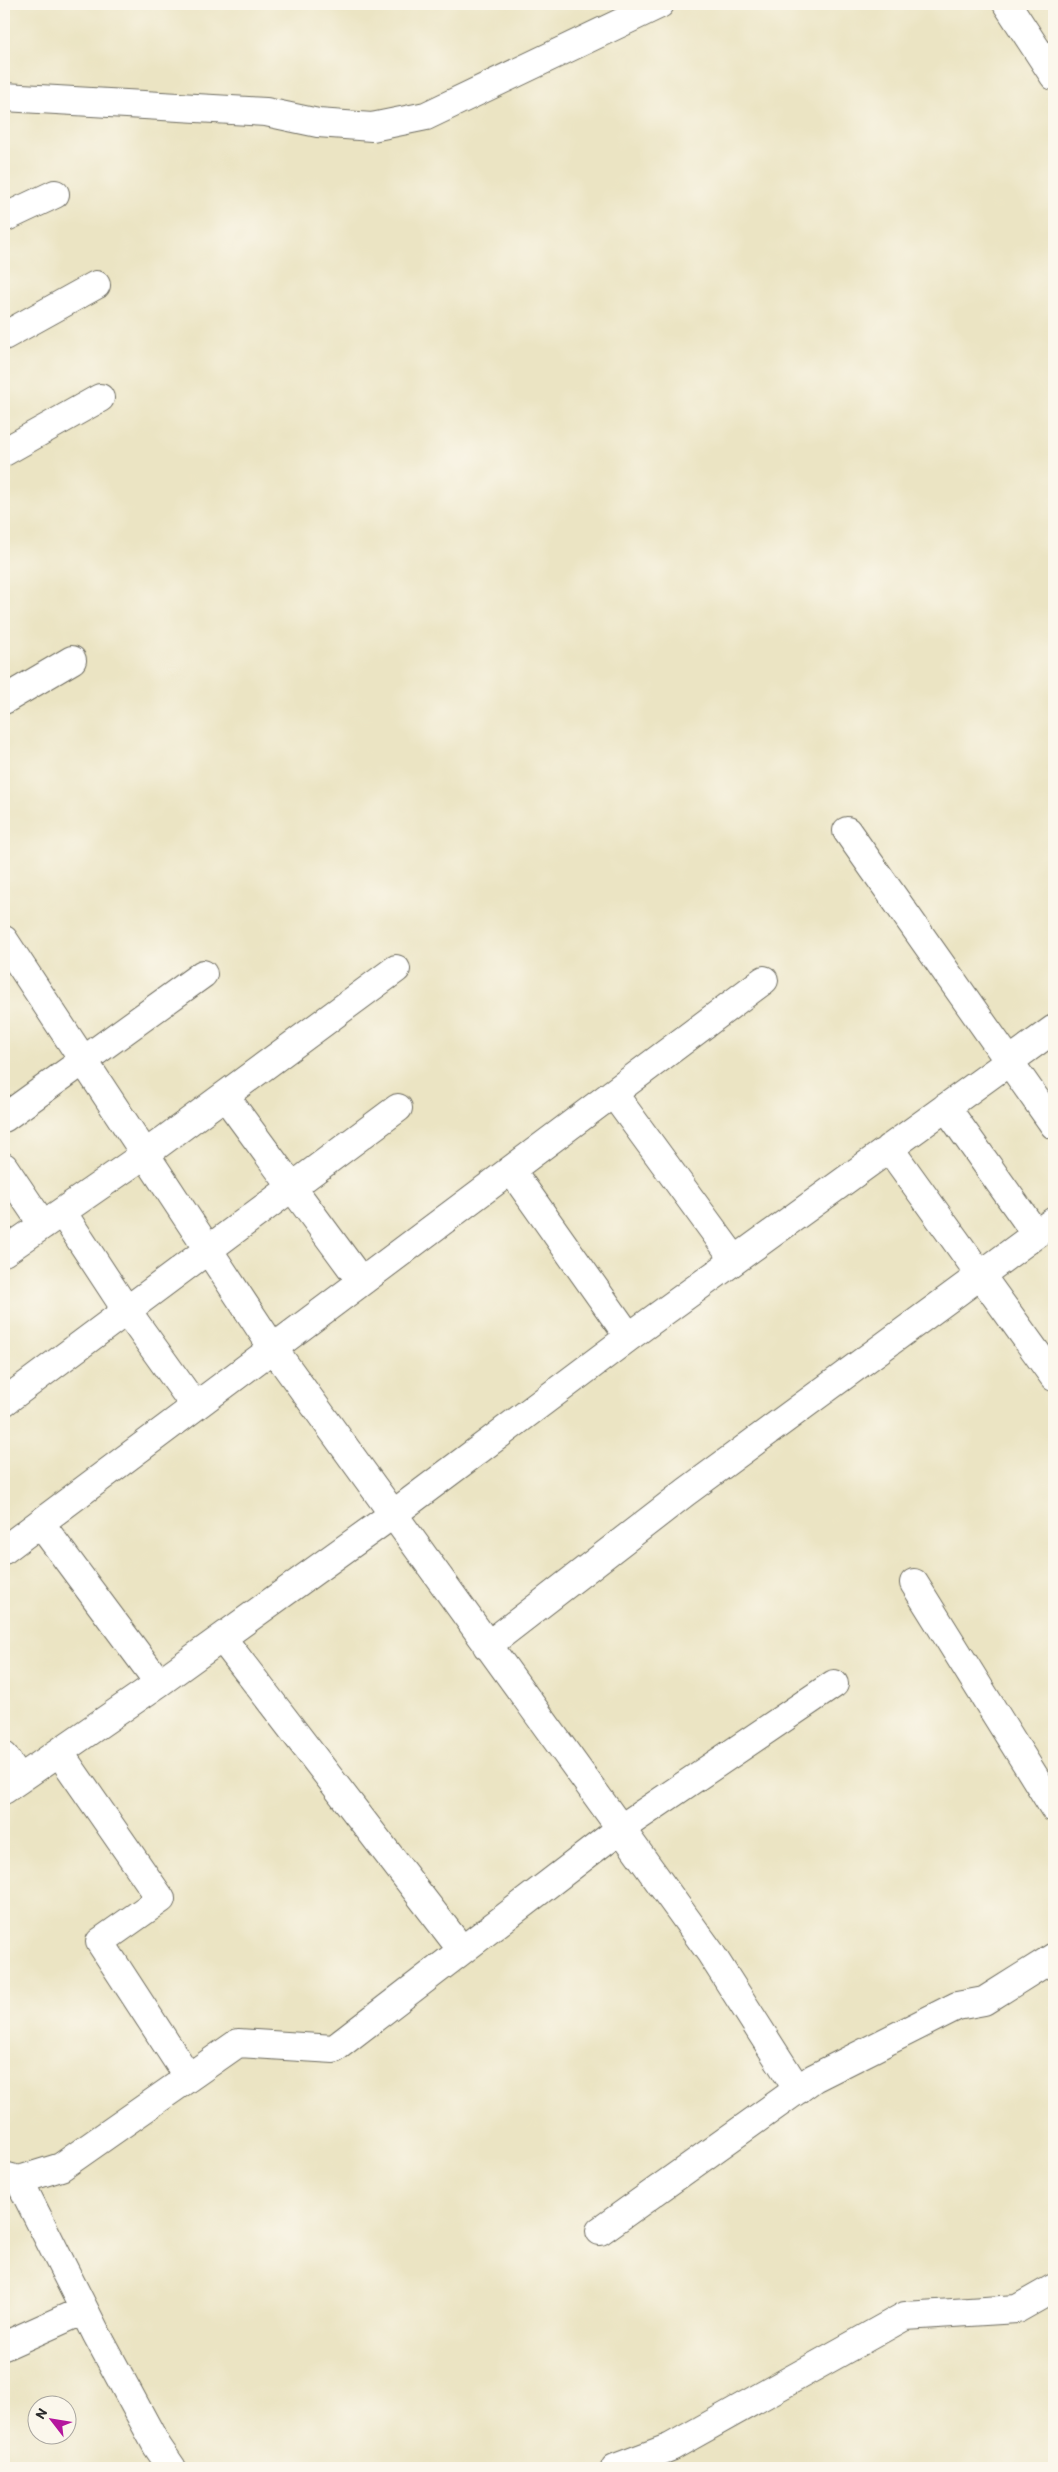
<svg xmlns="http://www.w3.org/2000/svg" width="1058" height="2472" font-family="Itim,sans-serif">
<style>
.lines{fill:none;stroke-linecap:round;stroke-linejoin:round}
.minor-casing{stroke:#6e6c60;stroke-width:30}
.minor{stroke:#fff;stroke-width:28}
</style>
<rect width="100%" height="100%" fill="#fbf7ec"/>
<filter id="ink" filterUnits="userSpaceOnUse"><feTurbulence type="fractalNoise" baseFrequency=".02" numOctaves="2"/><feDisplacementMap in="SourceGraphic" scale="10" xChannelSelector="R" yChannelSelector="G"/><feConvolveMatrix kernelMatrix="1 2 1 2 8 2 1 2 1" color-interpolation-filters="sRGB"/></filter>
<filter id="wash" filterUnits="userSpaceOnUse"><feTurbulence type="fractalNoise" baseFrequency=".0096" numOctaves="4" result="noise"/><feDisplacementMap in="SourceGraphic" scale="20" xChannelSelector="R" yChannelSelector="G"/><feGaussianBlur stdDeviation="1.12" result="paint"/><feColorMatrix in="noise" values="0 0 0 0 0 0 0 0 0 0 0 0 0 0 0 0 0 1.4 0 .05"/><feComposite in="paint" operator="in"/></filter>
<g filter="url(#wash)">
<rect width="100%" height="100%" fill="#ebe4c3"/>
</g>
<g filter="url(#ink)">
<g class="lines">
<g class="minor-casing">
<path id="minor" d="M 1007,4 L 1054,76
M 4,97 L 266,112 L 318,123 L 372,127 L 426,116 L 660,4
M 4,218 L 55,194
M 4,336 L 96,285
M 4,452 L 100,398
M 4,700 L 72,660
M 847,831 L 1054,1125
M 4,940 L 273,1348 L 710,1952 L 798,2090
M 613,1093 L 735,1260
M 225,1096 L 361,1281
M 946,1107 L 1036,1234
M 4,1118 L 203,974
M 889,1148 L 1054,1377
M 4,1167 L 43,1225
M 511,1170 L 629,1337
M 62,1212 L 127,1311 L 195,1406
M 4,1252 L 144,1155 L 396,969
M 4,1402 L 398,1108
M 40,1523 L 159,1683
M 4,1550 L 764,980
M 914,1583 L 1054,1808
M 222,1638 L 462,1950
M 487,1646 L 686,1492 L 1054,1221
M 59,1752 L 161,1899 L 100,1942 L 188,2077
M 4,1756 L 19,1778
M 4,1790 L 159,1683 L 392,1515 L 629,1337 L 1054,1029
M 4,2176 L 19,2180 L 61,2167 L 238,2043 L 334,2049 L 620,1829 L 834,1684
M 19,2180 L 96,2333 L 157,2446 L 172,2468
M 600,2231 L 814,2078 L 957,2006 L 984,2001 L 1054,1957
M 4,2346 L 84,2310
M 615,2468 L 671,2447 L 905,2316 L 1017,2309 L 1054,2288"/>
</g>
<use href="#minor" class="minor"/>
</g>
</g>
<rect width="1058" height="2472" fill="none" stroke="#fbf7ec" stroke-width="20"/>
<g transform="translate(52 2420) rotate(301)"><circle r="24" fill="#fbf7ec" stroke="#a8a59f"/>
<path d="M0-4L9 19L0 12L-9 19Z" fill="#b5179e"/>
<text y="-8" font-size="14" font-weight="bold" text-anchor="middle" fill="#2b2b2b">N</text>
</g>
</svg>
